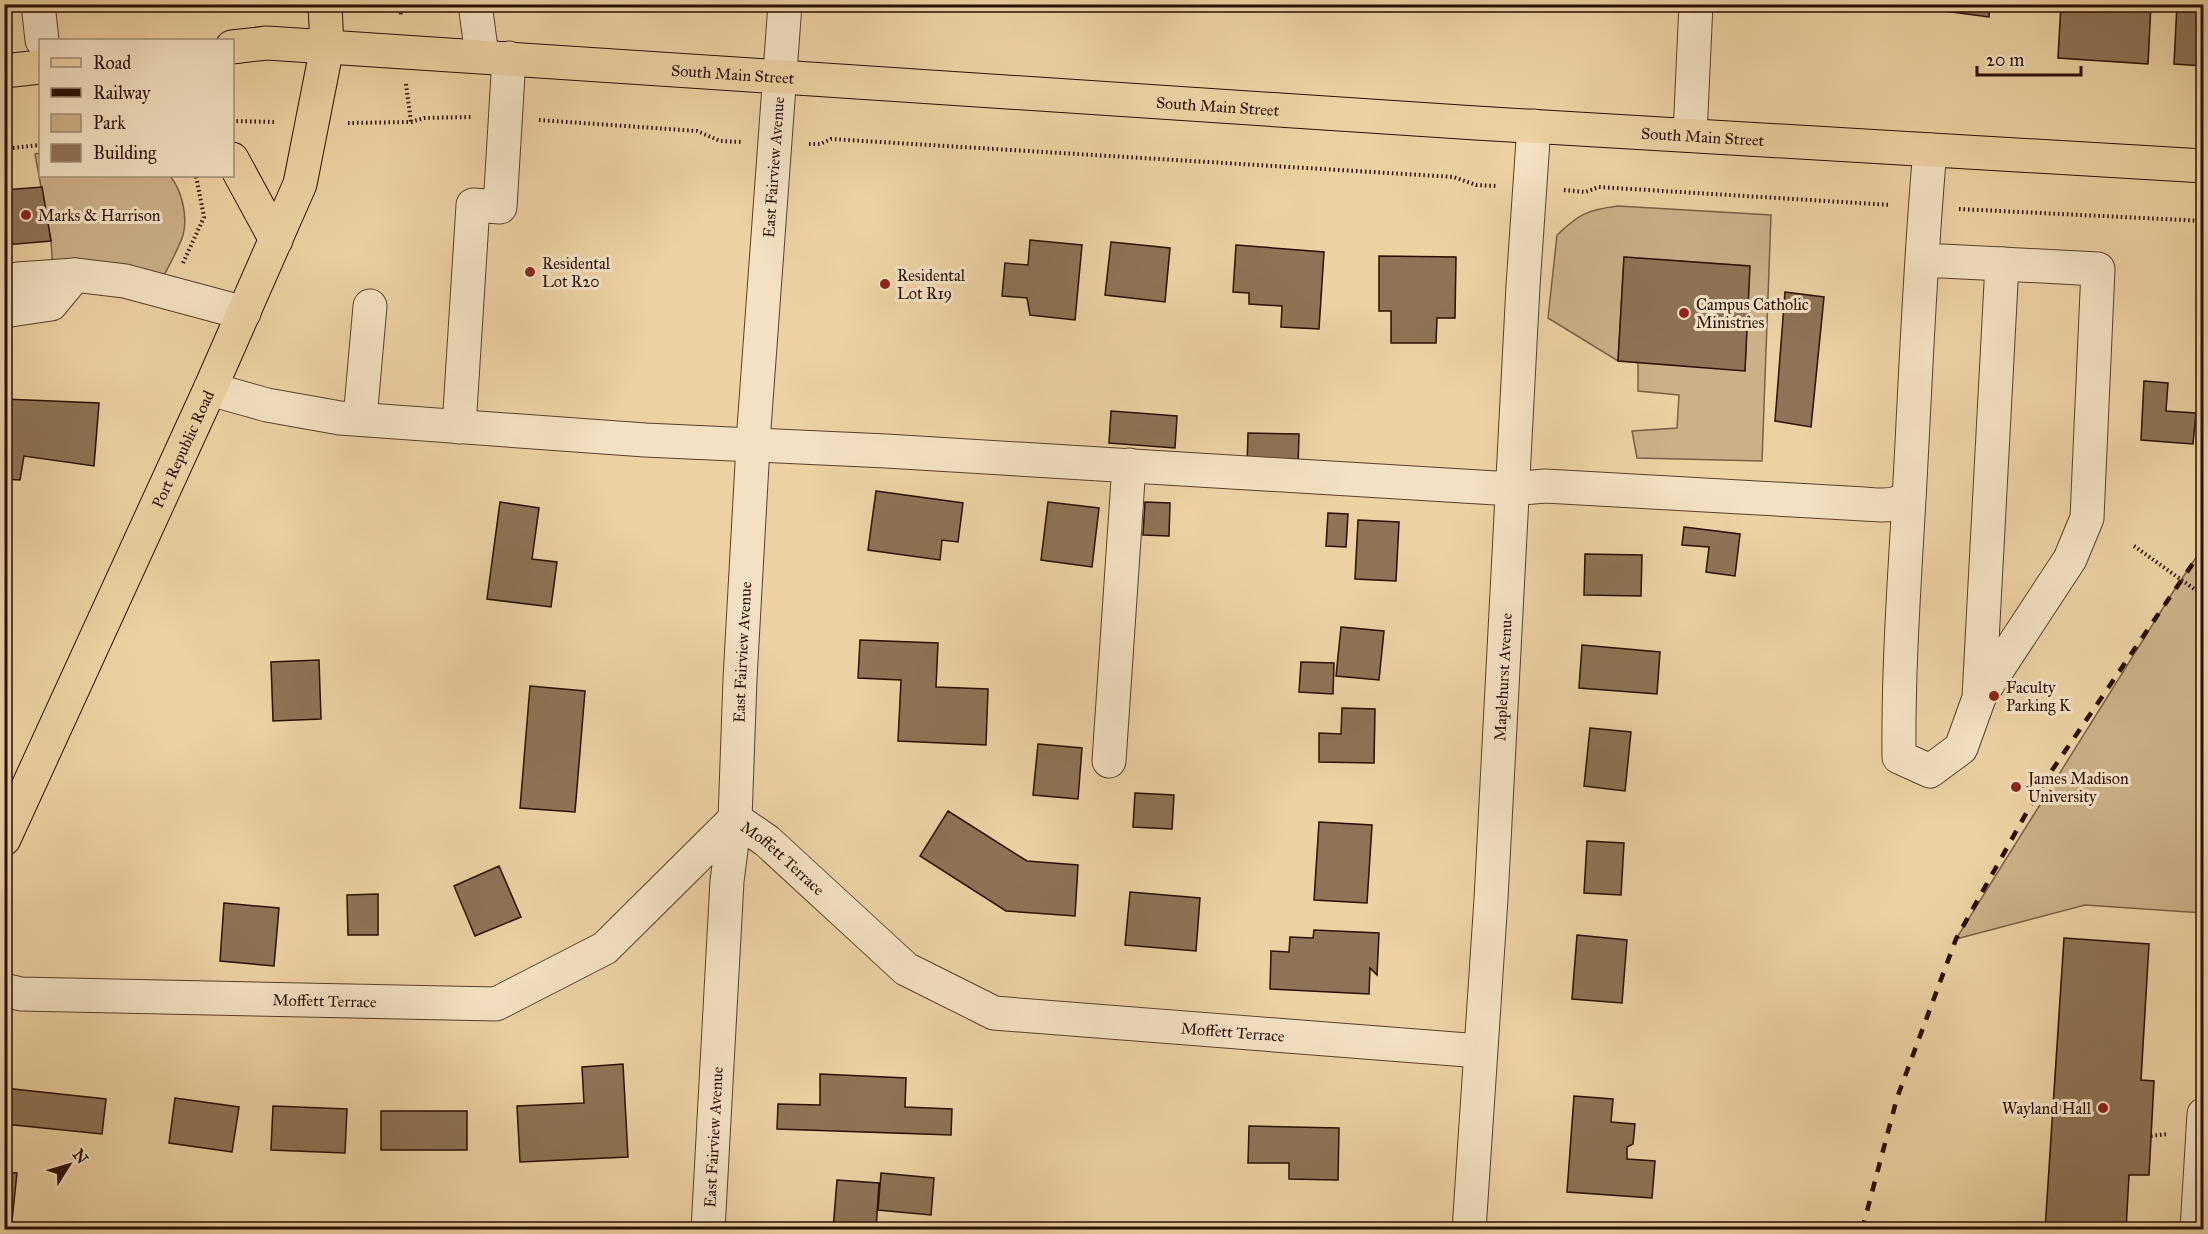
<svg xmlns="http://www.w3.org/2000/svg" width="2208" height="1234" font-family="'IM FELL Great Primer',serif">
<style>
.green{fill:#ccb088;stroke:#7b5f46;stroke-width:1.5}
.building{fill:#8f7356;stroke:#2a0e03;stroke-width:1.5}
.lines{fill:none;stroke-linecap:round;stroke-linejoin:round}
.minor-casing{stroke:#5b3f2b;stroke-width:35}
.major-casing{stroke:#2a0e03;stroke-width:35}
.path{stroke:#2a0e03;stroke-width:4;stroke-dasharray:1.5 3;stroke-linecap:butt}
.minor{stroke:#f3e1c3;stroke-width:33}
.major{stroke:#edd1a3;stroke-width:33}
.rail{stroke:#2a0e03;stroke-width:4.5;stroke-dasharray:10 10;stroke-linecap:butt}
.poi-dot{fill:#8f2418;stroke:#f3e1c3;stroke-width:2}
.labels{text-anchor:middle;stroke-width:6;stroke-linejoin:round;paint-order:stroke}
.street-label{font-size:16px;fill:#2a0e03;stroke:#f3e1c3}
.poi-label{font-size:16px;fill:#2a0e03;stroke:#f3e1c3;text-anchor:start}
</style>
<rect width="100%" height="100%" fill="#edd1a3"/>
<filter id="stains"><feTurbulence type="fractalNoise" baseFrequency=".00333" numOctaves="4"/><feColorMatrix values="0 0 0 0 .2 0 0 0 0 .09 0 0 0 0 .02 0 0 0 .5 -.17"/></filter>
<radialGradient id="worn" r=".72"><stop offset=".6" stop-color="#630" stop-opacity="0"/><stop offset="1" stop-color="#630" stop-opacity=".3"/></radialGradient>
<path class="green" d="M 40,153 L 40,176 L 170,176 C 182,190 188,217 183,235 C 178,252 160,282 151,299 L 53,273 L 51,241 L 35,154 Z
M 1618,206 L 1771,215 L 1762,461 L 1637,458 L 1632,431 L 1677,428 L 1679,395 L 1638,391 L 1638,362 L 1745,370 L 1749,266 L 1624,257 L 1618,361 L 1548,318 L 1557,235 C 1579,214 1587,210 1618,206 Z
M 2203,547 L 2203,913 L 2085,905 L 1956,939 L 2173,592 Z"/>
<path class="building" d="M 1914,4 L 1990,4 L 1989,17 L 1914,7 Z
M 2061,4 L 2151,4 L 2148,64 L 2058,58 Z
M 2177,4 L 2204,4 L 2204,66 L 2174,64 Z
M 42,187 L 51,241 L 4,245 L 4,190 Z
M 1030,240 L 1082,245 L 1075,320 L 1030,315 L 1027,298 L 1002,296 L 1005,263 L 1028,265 Z
M 1111,242 L 1170,248 L 1165,302 L 1105,295 Z
M 1236,245 L 1324,252 L 1319,329 L 1281,327 L 1282,306 L 1249,304 L 1249,293 L 1233,292 Z
M 1379,256 L 1456,257 L 1455,318 L 1437,318 L 1436,343 L 1391,343 L 1391,311 L 1379,311 Z
M 1624,257 L 1750,266 L 1745,371 L 1618,361 Z
M 1785,292 L 1824,297 L 1811,427 L 1775,421 Z
M 2144,381 L 2168,383 L 2166,411 L 2196,413 L 2193,444 L 2141,440 Z
M 4,399 L 99,403 L 94,466 L 24,456 L 20,480 L 4,479 Z
M 1111,411 L 1177,416 L 1175,448 L 1109,443 Z
M 1248,433 L 1299,434 L 1298,468 L 1247,467 Z
M 876,491 L 963,503 L 958,542 L 942,540 L 940,560 L 868,550 Z
M 500,502 L 539,508 L 532,559 L 557,562 L 551,607 L 487,599 Z
M 1048,502 L 1099,508 L 1092,567 L 1041,560 Z
M 1145,502 L 1170,503 L 1169,536 L 1143,535 Z
M 1328,513 L 1348,514 L 1346,547 L 1326,546 Z
M 1358,520 L 1399,522 L 1396,581 L 1355,579 Z
M 1684,527 L 1740,534 L 1735,576 L 1706,572 L 1709,547 L 1682,545 Z
M 1585,554 L 1642,555 L 1641,596 L 1584,595 Z
M 1341,627 L 1384,631 L 1379,680 L 1336,676 Z
M 860,640 L 938,643 L 936,687 L 988,689 L 986,745 L 898,741 L 901,680 L 858,678 Z
M 1582,645 L 1660,652 L 1657,694 L 1579,688 Z
M 319,660 L 321,719 L 273,721 L 271,662 Z
M 1301,662 L 1334,663 L 1333,694 L 1299,692 Z
M 530,686 L 585,691 L 575,812 L 520,808 Z
M 1342,708 L 1375,709 L 1374,763 L 1319,762 L 1319,733 L 1341,734 Z
M 1590,728 L 1631,732 L 1625,791 L 1584,786 Z
M 1038,744 L 1082,748 L 1078,799 L 1033,795 Z
M 1135,793 L 1174,795 L 1172,829 L 1133,827 Z
M 948,811 L 1027,861 L 1078,865 L 1075,916 L 1006,911 L 920,856 Z
M 1319,822 L 1372,825 L 1367,903 L 1314,900 Z
M 1587,841 L 1624,843 L 1621,895 L 1584,893 Z
M 499,866 L 521,917 L 475,936 L 454,886 Z
M 1130,892 L 1200,898 L 1196,951 L 1125,945 Z
M 378,894 L 378,935 L 348,935 L 347,895 Z
M 224,903 L 279,908 L 274,966 L 220,961 Z
M 1314,930 L 1379,933 L 1377,975 L 1370,968 L 1369,994 L 1270,989 L 1271,951 L 1289,952 L 1290,937 L 1313,938 Z
M 1577,935 L 1627,940 L 1622,1003 L 1572,999 Z
M 2064,938 L 2149,944 L 2141,1080 L 2154,1081 L 2149,1175 L 2129,1175 L 2126,1230 L 2045,1230 Z
M 623,1064 L 628,1157 L 520,1162 L 517,1106 L 584,1103 L 582,1067 Z
M 820,1074 L 906,1078 L 905,1107 L 952,1109 L 951,1135 L 777,1129 L 778,1104 L 820,1105 Z
M 4,1088 L 106,1099 L 102,1134 L 4,1124 Z
M 1574,1096 L 1613,1099 L 1611,1122 L 1635,1124 L 1633,1144 L 1627,1147 L 1627,1159 L 1655,1161 L 1652,1198 L 1567,1192 Z
M 175,1098 L 239,1107 L 232,1152 L 169,1143 Z
M 273,1106 L 347,1109 L 345,1153 L 271,1150 Z
M 381,1111 L 467,1111 L 467,1150 L 381,1150 Z
M 1249,1126 L 1339,1128 L 1338,1180 L 1289,1179 L 1289,1163 L 1248,1163 Z
M 4,1172 L 17,1173 L 11,1230 L 4,1230 Z
M 881,1173 L 934,1178 L 931,1215 L 878,1210 Z
M 837,1180 L 879,1183 L 876,1230 L 833,1230 Z"/>
<g class="lines">
<g class="minor-casing">
<g id="minor">
<path d="M 38,4 L 42,40"/>
<path d="M 475,4 L 482,56"/>
<path d="M 1690,135 L 1696,4"/>
<path d="M 1922,260 L 2002,264 L 1979,698 L 1961,748 L 1930,771 L 1899,757 C 1898,665 1905,573 1910,481 C 1916,371 1920,260 1930,150"/>
<path d="M 18,279 L 75,275 L 125,281 L 244,313"/>
<path d="M 4,311 L 51,304 L 75,275"/>
<path d="M 210,389 L 267,405 L 340,418 L 645,440 L 886,451 L 1512,489 L 1545,486 L 1864,504 C 1881,505 1897,508 1909,495"/>
<path d="M 360,419 L 370,306"/>
<path d="M 459,427 L 473,205 L 500,207 L 509,58"/>
<path d="M 1980,696 L 2070,559 L 2087,518 L 2098,269 L 2002,264"/>
<path d="M 1109,761 L 1129,465"/>
<path id="s1" d="M 4,990 L 21,994 L 496,1004 L 605,948 L 735,819 L 767,841 L 906,969 L 994,1013 L 1480,1051"/>
<path id="s2" d="M 708,1230 L 727,881 L 735,819 L 740,679 L 754,428 L 785,4"/>
<path id="s3" d="M 1469,1230 L 1491,899 L 1523,286 L 1534,126"/>
<path d="M 2197,1230 L 2204,1114"/>
</g>
</g>
<g class="major-casing">
<g id="major">
<path id="s4" d="M 232,47 L 267,43 L 1476,123 L 2204,166"/>
<path d="M 4,71 L 40,67"/>
<path d="M 232,159 L 276,240"/>
<path id="s5" d="M 4,839 L 210,389 L 300,184 L 327,47 L 325,4"/>
</g>
</g>
<path class="path" d="M 400,4 L 401,17
M 406,84 L 411,122
M 539,120 L 697,131 L 720,141 L 742,142
M 232,121 L 277,122
M 348,123 L 411,122 L 424,118 L 471,117
M 809,144 L 820,144 L 831,139 L 1454,177 L 1476,185 L 1497,186
M 4,149 L 40,145
M 1564,190 L 1585,192 L 1599,187 L 1891,205
M 1959,209 L 2204,221
M 183,263 L 204,217 L 196,176
M 2134,546 L 2204,596
M 2151,1136 L 2168,1134"/>
<use href="#minor" class="minor"/>
<use href="#major" class="major"/>
<path class="rail" d="M 1862,1230 L 1897,1098 L 1956,939 L 2042,785 L 2204,547"/>
</g>
<g class="poi-dot">
<circle cx="26" cy="215" r="6"/>
<circle cx="530" cy="272" r="6"/>
<circle cx="885" cy="284" r="6"/>
<circle cx="1684" cy="313" r="6"/>
<circle cx="1994" cy="696" r="6"/>
<circle cx="2016" cy="787" r="6"/>
<circle cx="2103" cy="1108" r="6"/>
</g>
<g class="labels">
<g class="street-label">
<text dy="6" stroke="none"><textPath href="#s4" startOffset="502">South Main Street</textPath></text>
<text dy="6" stroke="none"><textPath href="#s4" startOffset="988">South Main Street</textPath></text>
<text dy="6" stroke="none"><textPath href="#s4" startOffset="1474">South Main Street</textPath></text>
<text dy="6" stroke="none"><textPath href="#s2" startOffset="1065">East Fairview Avenue</textPath></text>
<text dy="6" stroke="none"><textPath href="#s5" startOffset="429">Port Republic Road</textPath></text>
<text dy="6" stroke="none"><textPath href="#s2" startOffset="579">East Fairview Avenue</textPath></text>
<text dy="6" stroke="none"><textPath href="#s3" startOffset="554">Maplehurst Avenue</textPath></text>
<text dy="6" stroke="none"><textPath href="#s1" startOffset="860">Moffett Terrace</textPath></text>
<text dy="6" stroke="none"><textPath href="#s1" startOffset="321">Moffett Terrace</textPath></text>
<text dy="6" stroke="none"><textPath href="#s1" startOffset="1364">Moffett Terrace</textPath></text>
<text dy="6" stroke="none"><textPath href="#s2" startOffset="93">East Fairview Avenue</textPath></text>
</g>
<g class="poi-label">
<text x="38" y="221">Marks &amp; Harrison</text>
<text x="542" y="269">Residental<tspan x="542" dy="18">Lot R20</tspan></text>
<text x="897" y="281">Residental<tspan x="897" dy="18">Lot R19</tspan></text>
<text x="1696" y="310">Campus Catholic<tspan x="1696" dy="18">Ministries</tspan></text>
<text x="2006" y="693">Faculty<tspan x="2006" dy="18">Parking K</tspan></text>
<text x="2028" y="784">James Madison<tspan x="2028" dy="18">University</tspan></text>
<text x="2091" y="1114" text-anchor="end">Wayland Hall</text>
</g>
</g>
<rect width="2208" height="1234" fill="none" stroke="#edd1a3" stroke-width="24"/>
<rect x="6" y="6" width="2196" height="1222" fill="none" stroke="#2a0e03" stroke-width="3"/>
<rect x="12" y="12" width="2184" height="1210" fill="none" stroke="#2a0e03" stroke-width="1.5"/>
<rect x="39" y="39" width="195" height="138" fill="#f3e1c3" stroke="#a38d76" stroke-width="1.5"/>
<rect x="51" y="58" width="30" height="9" fill="#edd1a3" stroke="#a38d76" stroke-width="1.5"/>
<text x="93" y="69" font-size="18" fill="#2a0e03">Road</text>
<rect x="51" y="88" width="30" height="9" fill="#2a0e03" stroke="#a38d76" stroke-width="1.5"/>
<text x="93" y="99" font-size="18" fill="#2a0e03">Railway</text>
<rect x="51" y="114" width="30" height="18" fill="#ccb088" stroke="#a38d76" stroke-width="1.5"/>
<text x="93" y="129" font-size="18" fill="#2a0e03">Park</text>
<rect x="51" y="144" width="30" height="18" fill="#8f7356" stroke="#a38d76" stroke-width="1.5"/>
<text x="93" y="159" font-size="18" fill="#2a0e03">Building</text>
<g transform="translate(69 1165) rotate(53)" stroke="#f3e1c3" stroke-width="4.5" paint-order="stroke">
<path d="M0-4.5L10 22L0 15L-10 22Z" fill="#2a0e03"/>
<text y="-9" font-size="16" font-weight="bold" text-anchor="middle" fill="#2a0e03">N</text>
</g>
<path d="M1977 66v9h104v-9" fill="none" stroke="#2a0e03" stroke-width="3"/>
<text x="1986" y="66" font-size="18" fill="#2a0e03" stroke="#f3e1c3" stroke-width="4.5" paint-order="stroke">20 m</text>
<rect width="100%" height="100%" filter="url(#stains)"/>
<rect width="100%" height="100%" fill="url(#worn)"/>
</svg>
